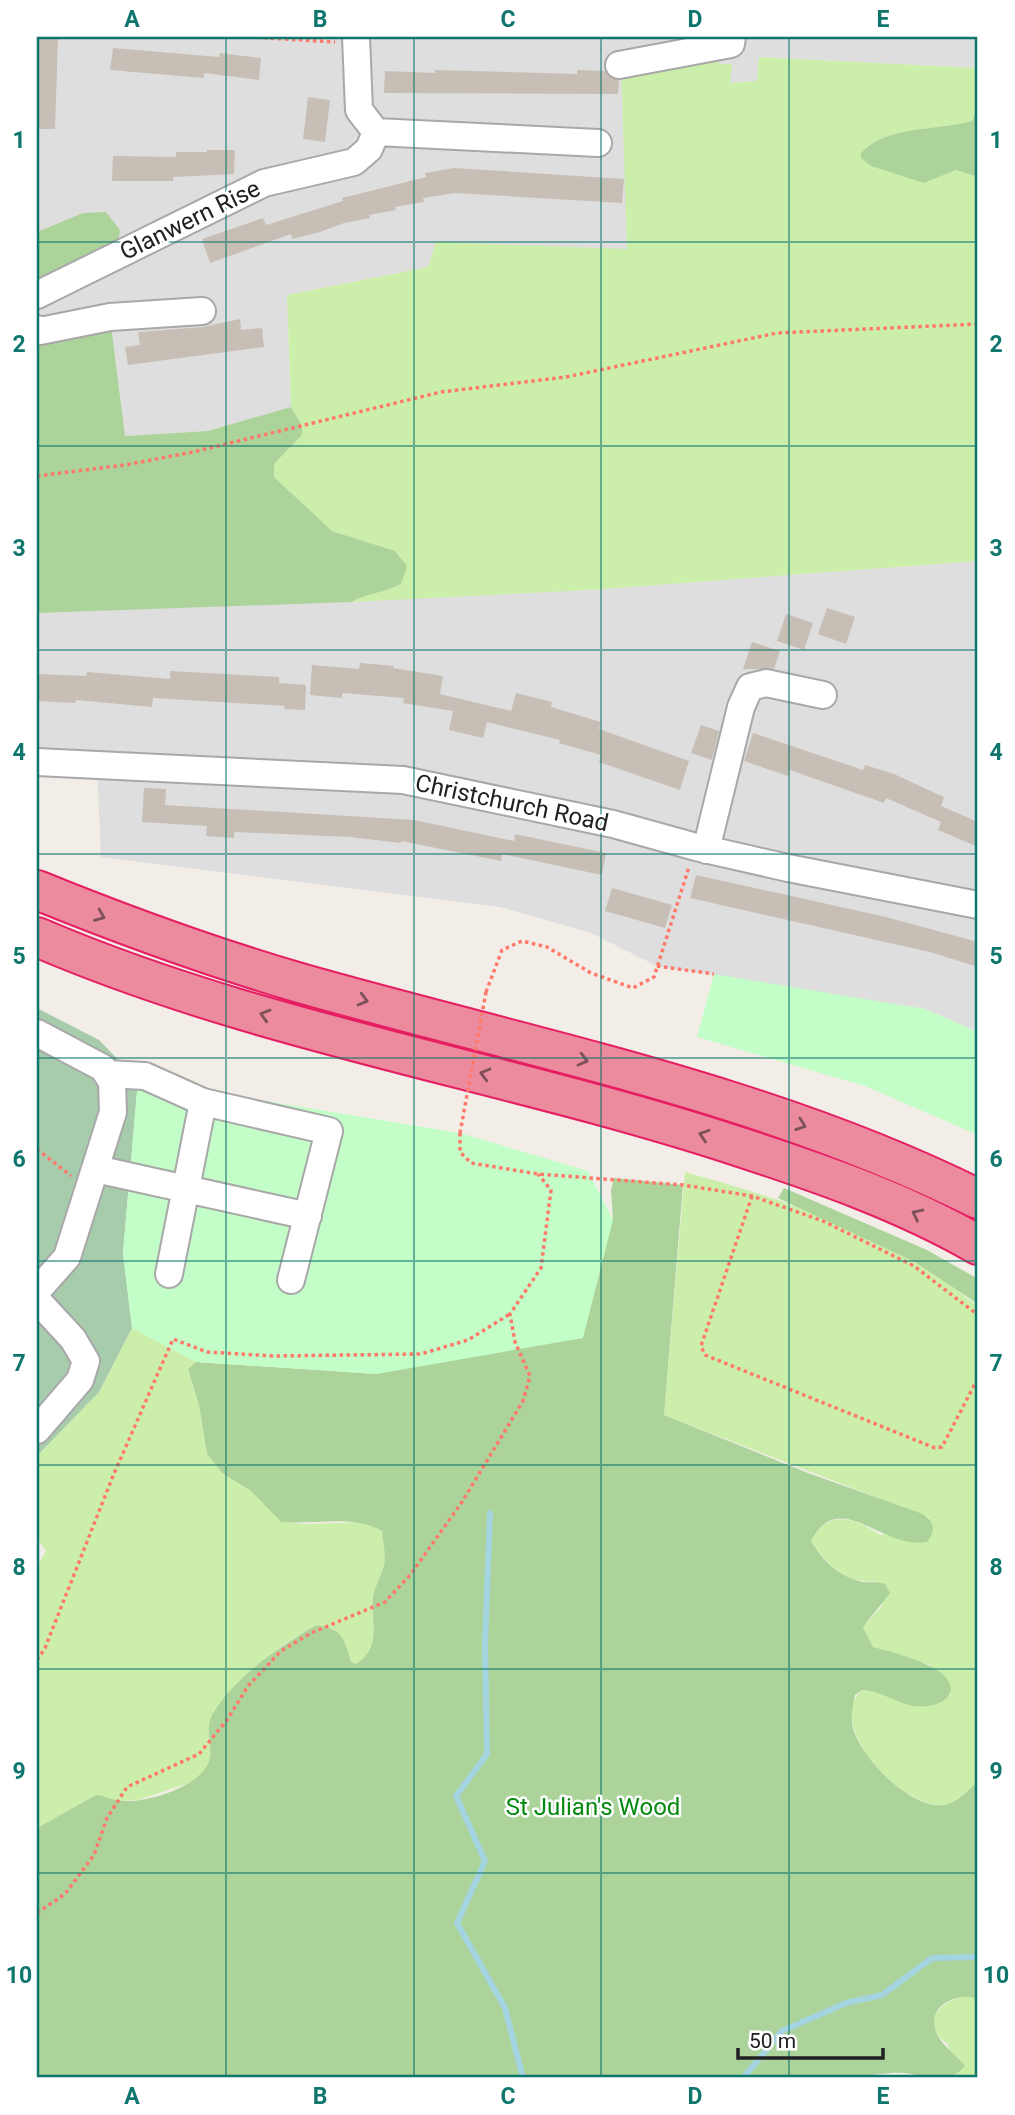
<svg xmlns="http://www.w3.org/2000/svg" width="1015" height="2115" font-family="Roboto,sans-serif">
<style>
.residential{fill:#dfdede}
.grass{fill:#cceeab}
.forest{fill:#abd39a}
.cemetery{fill:#a7ccac}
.park{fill:#c3fdc7}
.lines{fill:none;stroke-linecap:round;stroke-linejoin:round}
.stream{stroke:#a5d4e1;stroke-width:6}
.building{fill:#c7beb6}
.minor-casing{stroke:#a8a8a8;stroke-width:30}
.highway-casing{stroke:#e61e63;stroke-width:42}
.path{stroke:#ff796b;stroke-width:3.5;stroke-dasharray:3.5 3.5;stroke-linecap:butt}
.minor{stroke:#fff;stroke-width:26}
.highway{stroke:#ed8b9e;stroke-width:38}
.path-bridge{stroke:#ff796b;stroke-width:3.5;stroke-dasharray:3.5 3.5;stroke-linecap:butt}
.oneway{stroke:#7d5159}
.grid{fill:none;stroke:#0f766e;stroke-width:2;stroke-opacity:0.55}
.labels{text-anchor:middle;stroke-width:5;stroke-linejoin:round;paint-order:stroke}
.street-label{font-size:24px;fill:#212121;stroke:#fff}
.park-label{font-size:24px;fill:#05890f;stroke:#fff}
.neatline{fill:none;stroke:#0f766e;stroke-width:2.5}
.grid-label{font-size:23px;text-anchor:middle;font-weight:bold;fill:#0f766e}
</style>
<rect width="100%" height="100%" fill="#f2eee7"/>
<path class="residential" d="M 37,37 L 978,37 L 978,68 L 760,57 L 757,81 L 730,83 L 719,64 L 716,47 L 627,250 L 436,242 L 428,267 L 287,295 L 291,407 L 208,431 L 125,436 L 110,317 L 37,329 Z
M 978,561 L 978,1032 L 925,1009 L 657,966 L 591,933 L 500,907 L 101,857 L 97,765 L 37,762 L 37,613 L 589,590 Z"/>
<path class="grass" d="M 716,46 L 719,64 L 732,64 L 730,83 L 757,81 L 759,57 L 978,68 L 978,104 L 972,121 C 938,131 886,125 861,153 L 861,158 L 924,183 L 956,170 L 978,177 L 978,561 L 589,590 L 351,602 C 367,593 385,593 401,584 L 406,566 L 395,551 L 332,531 L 274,477 L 274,464 L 302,435 L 302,426 L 291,407 L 287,295 L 428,267 L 436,242 L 627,249 L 621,64 Z
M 685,1172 C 764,1194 846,1219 916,1262 C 938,1275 958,1291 978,1306 L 978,1781 C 970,1788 958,1801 948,1804 C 907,1815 822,1725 862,1690 C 892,1691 922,1721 950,1695 L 930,1665 L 873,1647 L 863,1627 L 882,1606 L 877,1581 C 847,1585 825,1563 811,1541 C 828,1509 855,1517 880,1535 L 930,1518 L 664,1415 Z
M 132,1328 L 196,1362 L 188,1369 L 199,1405 L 207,1454 L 222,1473 L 251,1491 L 281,1522 L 306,1524 L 365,1522 L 382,1531 C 383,1542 386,1555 384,1565 C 381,1576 375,1586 373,1597 C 371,1622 382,1647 357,1664 L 351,1662 C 344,1637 342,1629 316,1625 L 281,1646 L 238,1683 L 209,1735 L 211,1756 L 207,1771 L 195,1781 L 138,1800 L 117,1801 L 96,1795 L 37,1828 L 37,1567 L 46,1551 L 37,1538 L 37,1456 L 99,1392 Z
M 969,1996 L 978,1999 L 978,2078 L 949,2078 L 954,2077 L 948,2044 C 918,2026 939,1998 969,1996 Z"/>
<path class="forest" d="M 978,104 L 978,177 L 956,170 L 924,183 L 871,166 L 861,158 L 861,153 C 886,125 937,131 972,121 Z
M 106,212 L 120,230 L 116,255 L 37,295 L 37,232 L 83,213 Z
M 110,317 L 125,436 L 208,431 L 291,407 L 302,426 L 302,435 L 274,464 L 274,477 L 332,531 L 395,551 L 407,566 L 401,584 C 385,593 367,593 351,602 L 37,613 L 37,329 Z
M 614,1178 L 683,1185 L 664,1415 L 808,1473 L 920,1513 C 934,1520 937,1530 927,1542 C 881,1550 840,1486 811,1541 C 823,1561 838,1576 863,1582 C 871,1583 877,1581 885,1584 L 890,1593 L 863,1627 L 873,1647 C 890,1652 959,1667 950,1693 C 947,1701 936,1705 928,1706 C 903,1710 886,1691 862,1690 L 855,1695 C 853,1705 850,1718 853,1728 C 861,1758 914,1814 948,1804 C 959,1801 970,1788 978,1781 L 978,1999 C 954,1991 923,2009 938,2036 C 943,2046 957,2056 965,2066 C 944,2088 929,2076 904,2073 C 889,2072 873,2075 859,2078 L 37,2078 L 37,1828 L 96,1795 C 103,1795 109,1799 116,1800 C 141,1806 207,1786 210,1757 C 212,1743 205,1728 212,1715 C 235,1676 278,1648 316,1625 C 342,1629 344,1637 351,1662 L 356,1664 C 382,1648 371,1622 373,1597 C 375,1586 381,1576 384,1565 C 386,1555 383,1542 382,1531 C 352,1514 315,1525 281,1522 L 251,1491 L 222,1473 L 207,1454 L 199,1405 L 188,1369 L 196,1362 L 377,1374 L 613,1220 L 611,1190 Z
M 784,1188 L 927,1250 L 978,1279 L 978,1304 L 915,1262 L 778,1198 Z"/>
<path class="cemetery" d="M 37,1008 L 99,1040 L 138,1080 L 123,1253 L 132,1328 L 99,1392 L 37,1456 Z"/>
<path class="park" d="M 714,974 L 925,1009 L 978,1032 L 978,1135 L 865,1086 L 697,1037 Z
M 138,1080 L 460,1133 L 588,1171 L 613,1220 L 583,1338 L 377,1374 L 196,1362 L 132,1328 L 123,1253 Z"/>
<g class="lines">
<path class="stream" d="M 490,1513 L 485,1645 L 487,1754 L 456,1796 L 485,1861 L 457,1923 L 505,2008 L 523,2078
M 743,2078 L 782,2031 L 846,2003 L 882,1995 L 932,1958 L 978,1957"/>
</g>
<path class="building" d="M 37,37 L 58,37 L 55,129 L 37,129 Z
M 113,48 L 219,57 L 220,53 L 261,58 L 259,80 L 204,73 L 204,78 L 110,70 Z
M 435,70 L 577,74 L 577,70 L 605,71 L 619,80 L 618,94 L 384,93 L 385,71 L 435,73 Z
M 308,97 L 330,100 L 325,142 L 303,139 Z
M 207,150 L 235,150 L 234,174 L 173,177 L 173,181 L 112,181 L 113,156 L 176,157 L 176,152 L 207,152 Z
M 454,168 L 624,179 L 622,203 L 455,193 L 423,198 L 424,202 L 395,207 L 396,210 L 369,215 L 370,218 L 344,223 L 320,232 L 292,239 L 291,234 L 210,263 L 202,239 L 263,218 L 266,225 L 343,201 L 342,198 L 426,177 L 425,173 Z
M 240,319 L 241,330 L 262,328 L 264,347 L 128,365 L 125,347 L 140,345 L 138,332 L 203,327 Z
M 827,608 L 855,617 L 846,644 L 818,634 Z
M 786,614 L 813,623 L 804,650 L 777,641 Z
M 752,642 L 780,651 L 774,669 L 743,669 Z
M 360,663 L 394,666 L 393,668 L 443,676 L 440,694 L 511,711 L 516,693 L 552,702 L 551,707 L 601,722 L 599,729 L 689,761 L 680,790 L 599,762 L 601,755 L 559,743 L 560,740 L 487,722 L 483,738 L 449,730 L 453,711 L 403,703 L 404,698 L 342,693 L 342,698 L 310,695 L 312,665 L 359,669 Z
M 170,671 L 279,677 L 279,683 L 306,685 L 305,710 L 284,709 L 285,706 L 153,698 L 152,707 L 76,700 L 75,703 L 37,701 L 37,674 L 86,676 L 87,672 L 170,679 Z
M 701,725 L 719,731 L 712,760 L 691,753 Z
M 753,733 L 863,770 L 865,765 L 894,774 L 944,797 L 941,806 L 978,822 L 978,847 L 938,830 L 941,822 L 886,798 L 884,803 L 790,770 L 788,776 L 744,761 Z
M 144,788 L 166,789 L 165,805 L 414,820 L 514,841 L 515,834 L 606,853 L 602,875 L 502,854 L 501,861 L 401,841 L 401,843 L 350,837 L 234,832 L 234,838 L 206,836 L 207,826 L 142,822 Z
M 696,875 L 886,917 L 978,942 L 978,967 L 930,952 L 690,898 Z
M 612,888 L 672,905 L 665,928 L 605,911 Z"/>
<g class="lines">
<g class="minor-casing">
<path id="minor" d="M 619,65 L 731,44 L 732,37
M 376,132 L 598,143
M 37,295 L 264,183 L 354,162 L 369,149 L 376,132 L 359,110 L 356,37
M 37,329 L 40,331 L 110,317 L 202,311
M 37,762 L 403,780 L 613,824 L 696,847 L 788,868 L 978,905
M 706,850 L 741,707 L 750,687 L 766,683 L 823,695
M 37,1033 L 103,1068 L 112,1082 L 113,1112 L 67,1257 L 37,1291
M 107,1074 L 145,1076 L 203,1102 L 329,1131 L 291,1280
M 96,1169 L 308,1216
M 169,1274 L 203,1102
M 37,1300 L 73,1339 L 86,1361 L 80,1380 L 37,1430"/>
</g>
<g class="highway-casing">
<path id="highway" d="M 37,890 C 123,925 211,957 300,983 C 528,1048 765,1093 978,1199
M 37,937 C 260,1033 504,1070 734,1145 C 817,1172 902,1201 978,1245"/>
</g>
<path class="path" d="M 250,37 L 335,42
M 37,476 L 125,465 L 193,452 L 441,392 L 566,377 L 777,333 L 978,324
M 657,966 L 714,974
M 486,992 L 502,950 L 522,941 L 547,947 L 591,973 L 633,988 L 654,977 L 689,867
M 460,1133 L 460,1152 L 471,1163 L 538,1174 L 683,1185 L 752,1196 L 823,1221 L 914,1266 L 978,1315
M 37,1149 L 71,1176
M 752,1196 L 701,1346 L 705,1355 L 935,1448 L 942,1447 L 978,1378
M 37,1660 L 45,1648 L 113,1476 L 173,1339 L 207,1352 L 274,1356 L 421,1354 L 468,1340 L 510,1314
M 37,1913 L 65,1894 L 94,1855 L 107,1818 L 127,1787 L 199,1754 L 227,1720 L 248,1686 L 281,1651 L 311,1633 L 385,1602 L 411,1574 L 462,1502 L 523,1401 L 530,1376 L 515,1342 L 510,1314 L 541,1268 L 551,1190 L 538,1174"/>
<use href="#minor" class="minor"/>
<use href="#highway" class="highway"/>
<path class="path-bridge" d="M 460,1133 L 486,992"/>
</g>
<defs><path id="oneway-chevron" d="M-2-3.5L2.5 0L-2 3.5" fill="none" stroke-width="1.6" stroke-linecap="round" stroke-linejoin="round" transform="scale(1.75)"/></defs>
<g class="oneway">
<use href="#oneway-chevron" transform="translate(100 916) rotate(22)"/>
<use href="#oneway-chevron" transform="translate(363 1000) rotate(15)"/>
<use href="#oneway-chevron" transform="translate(265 1015) rotate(-164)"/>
<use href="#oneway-chevron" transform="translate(583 1060) rotate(15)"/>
<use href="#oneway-chevron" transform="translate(485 1074) rotate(-165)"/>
<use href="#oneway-chevron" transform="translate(801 1125) rotate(20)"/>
<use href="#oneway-chevron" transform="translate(704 1135) rotate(-162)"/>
<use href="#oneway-chevron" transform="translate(917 1214) rotate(-154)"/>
</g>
<path class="grid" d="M 226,37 L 226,2078M 414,37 L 414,2078M 601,37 L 601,2078M 789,37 L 789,2078M 37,242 L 978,242M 37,446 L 978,446M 37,650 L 978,650M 37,854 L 978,854M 37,1058 L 978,1058M 37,1261 L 978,1261M 37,1465 L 978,1465M 37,1669 L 978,1669M 37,1873 L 978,1873"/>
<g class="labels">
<g class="street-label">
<text transform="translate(190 220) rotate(-26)" y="8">Glanwern Rise</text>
<text transform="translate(512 803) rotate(12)" y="8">Christchurch Road</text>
</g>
<g class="park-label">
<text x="593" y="1815">St Julian's Wood</text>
</g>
</g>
<rect width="1015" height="2115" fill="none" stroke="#ffffff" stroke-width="77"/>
<path d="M738 2048v10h145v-10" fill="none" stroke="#212121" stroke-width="3.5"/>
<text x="749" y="2048" font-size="21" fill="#212121" stroke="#ffffff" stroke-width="5" paint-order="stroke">50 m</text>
<rect x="38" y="38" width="938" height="2038" class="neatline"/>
<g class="grid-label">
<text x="132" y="27">A</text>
<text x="320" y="27">B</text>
<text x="508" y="27">C</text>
<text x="695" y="27">D</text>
<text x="883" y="27">E</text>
<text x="19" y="148">1</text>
<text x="996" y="148">1</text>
<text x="19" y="352">2</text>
<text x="996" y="352">2</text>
<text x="19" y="556">3</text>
<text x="996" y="556">3</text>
<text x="19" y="760">4</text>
<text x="996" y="760">4</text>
<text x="19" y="964">5</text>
<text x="996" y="964">5</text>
<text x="19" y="1167">6</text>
<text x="996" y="1167">6</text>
<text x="19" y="1371">7</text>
<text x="996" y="1371">7</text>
<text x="19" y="1575">8</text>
<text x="996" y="1575">8</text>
<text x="19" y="1779">9</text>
<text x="996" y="1779">9</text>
<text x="19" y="1983">10</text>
<text x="996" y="1983">10</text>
<text x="132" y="2104">A</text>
<text x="320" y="2104">B</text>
<text x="508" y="2104">C</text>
<text x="695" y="2104">D</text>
<text x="883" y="2104">E</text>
</g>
</svg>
